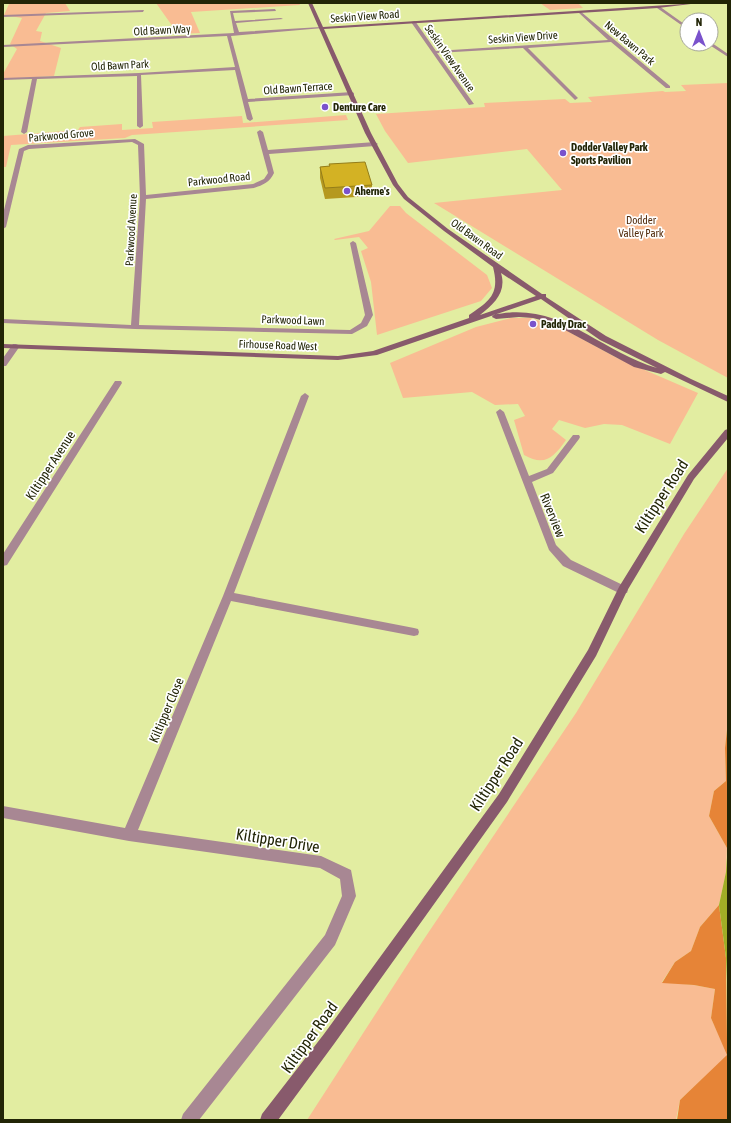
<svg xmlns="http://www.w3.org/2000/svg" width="731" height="1123" font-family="'Asap Condensed',sans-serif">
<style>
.green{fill:#f9bc93}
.forest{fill:#e68437}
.water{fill:#a1ad26}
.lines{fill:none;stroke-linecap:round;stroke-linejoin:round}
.street{fill:#a88793;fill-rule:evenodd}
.secondary{fill:#885a6c;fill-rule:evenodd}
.wall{fill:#b5991f}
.building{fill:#d3b224;stroke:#947d19}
.poi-dot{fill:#7a52cc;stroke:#fff;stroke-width:1.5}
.labels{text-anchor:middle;stroke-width:3.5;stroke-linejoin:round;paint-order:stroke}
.far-street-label{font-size:11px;fill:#222506;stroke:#fff}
.far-poi-label{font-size:11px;font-weight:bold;fill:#222506;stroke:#fff;text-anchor:start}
.far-park-label{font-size:11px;fill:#512a0a;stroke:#fff}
.street-label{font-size:13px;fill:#222506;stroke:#fff}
.near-street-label{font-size:16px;fill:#222506;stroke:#fff}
</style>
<rect width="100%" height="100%" fill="#e2eda1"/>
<path class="green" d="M 3,3 L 65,3 L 70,11 L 46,13 L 36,31 L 42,32 L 40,41 L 61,48 L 54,76 L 3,79 L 3,74 L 17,49 L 10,44 L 22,18 L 4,15 L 9,4 Z
M 156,3 L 299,3 L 300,5 L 191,12 L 200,33 L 178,34 Z
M 540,3 L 578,3 L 583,8 L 550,10 Z
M 728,83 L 728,378 L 658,340 L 434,203 L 562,190 L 527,149 L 408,163 L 385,131 L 376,114 L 485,107 L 484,103 L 565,99 L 570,103 L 592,102 L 588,97 L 663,91 L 665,92 L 686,91 L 681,85 Z
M 346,115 L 348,120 L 132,135 L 125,138 L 11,145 L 6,167 L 3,167 L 3,136 L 78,130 L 80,127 L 122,124 L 122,130 L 153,128 L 152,122 L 242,116 L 243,123 Z
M 390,206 L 400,206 L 406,213 L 487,275 L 492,288 L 481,301 L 377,335 L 371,282 L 361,251 L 368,248 L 359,237 L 335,240 L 334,239 L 369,231 Z
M 511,318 L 530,318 L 560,327 L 617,358 L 698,393 L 670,444 L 622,425 L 604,424 L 585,428 L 559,420 L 552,429 L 566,440 C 554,457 545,467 524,455 L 514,420 L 525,416 L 518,404 L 495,405 L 472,392 L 403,398 L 390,363 L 476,327 Z
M 728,468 L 728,721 L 725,748 L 726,781 L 714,791 L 709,816 L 727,848 L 726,872 L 719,905 L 700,927 L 691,951 L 675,962 L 662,982 L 694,985 L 715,989 L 711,1018 L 728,1055 L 680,1100 L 676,1120 L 307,1120 L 422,942 L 576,713 L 684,534 Z"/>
<path class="forest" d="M 728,721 L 728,843 L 727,848 L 709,816 L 714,791 L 726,781 L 725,748 Z
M 719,905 L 726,958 L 728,1120 L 677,1120 L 680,1100 L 727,1055 L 711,1018 L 715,989 L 694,985 L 662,983 L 675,962 L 691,951 L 700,927 Z"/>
<path class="water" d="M 728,843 L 728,1001 L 726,958 L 719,905 L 726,872 Z"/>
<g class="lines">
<path class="street" d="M 657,6 L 659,6 L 687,26 L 687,29 L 657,8 Z
M 275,9 L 276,11 L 233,13 L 235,21 L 281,18 L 283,19 L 236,23 L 239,32 L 321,27 L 323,28 L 231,36 L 248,99 L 352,92 L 354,93 L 354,95 L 248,102 L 253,119 L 250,121 L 247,119 L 235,70 L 141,75 L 143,126 L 140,128 L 137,126 L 137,76 L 37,79 L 27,132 L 24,134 L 21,132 L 32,79 L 3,80 L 3,78 L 139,73 L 235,67 L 227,36 L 3,47 L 3,45 L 234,33 L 230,11 Z
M 144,10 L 143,12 L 3,17 L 3,15 Z
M 580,11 L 670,86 L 670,88 L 666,88 L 611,42 L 528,48 L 578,98 L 575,100 L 523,48 L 437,53 L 474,104 L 469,105 L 411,22 L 415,21 L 436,51 L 608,40 L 579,13 Z
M 712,43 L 728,54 L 728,57 L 708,44 Z
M 260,130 L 263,132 L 268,150 L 375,142 L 378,144 L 375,146 L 269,154 L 274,173 C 270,182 263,185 254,188 L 146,199 L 139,325 L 350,330 L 361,323 L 365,315 L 350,243 L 353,241 L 356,243 L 373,315 L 367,326 L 352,334 L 135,329 L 3,323 L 3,319 L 131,325 L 140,197 L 138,145 L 132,142 L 29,149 L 24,151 L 6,227 L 3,229 L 3,214 L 19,149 L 28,145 L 135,139 L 144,144 L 146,195 L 253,184 L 264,179 L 268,173 L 257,132 Z
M 13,344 L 16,344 L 20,346 L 6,366 L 3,366 L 3,358 Z
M 115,381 L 121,381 L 122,383 L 7,565 L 3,566 L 3,554 Z
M 305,393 L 309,396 L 234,593 L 414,628 L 418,629 L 419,632 L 418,635 L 414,636 L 231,601 L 138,830 L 321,856 L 351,870 L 356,896 L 335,945 L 199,1120 L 181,1120 L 183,1114 L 325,935 L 342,896 L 340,879 L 320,868 L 129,841 L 3,818 L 3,806 L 125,828 L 223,596 L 301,396 Z
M 500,409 L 504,412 L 529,476 L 547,469 L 573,435 L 579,435 L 580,437 L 579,439 L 553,473 L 532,482 L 556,545 L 571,560 L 627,587 L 628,590 L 627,593 L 619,593 L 563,566 L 549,550 L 496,412 Z"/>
<path class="secondary" d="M 308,3 L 312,3 L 323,27 L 699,3 L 658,8 L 324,29 L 371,133 L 398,184 L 408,197 L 448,229 L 542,294 L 546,294 L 546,297 L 606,336 L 691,379 L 728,396 L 728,402 L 665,372 L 661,374 L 634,367 L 552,323 L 533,318 L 519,317 L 496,319 L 492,317 L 493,315 C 559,300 599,351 657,368 L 600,340 L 541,299 L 377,355 L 338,360 L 3,348 L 3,344 L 338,356 L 373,351 L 469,318 L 469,315 C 490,301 500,294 493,267 L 444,231 L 404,199 L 393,185 L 365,133 ZM 501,273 L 536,296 L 480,315 C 494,304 507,292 501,273 Z
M 728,429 L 728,438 L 694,479 L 627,591 L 596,656 L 507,802 L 334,1044 L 278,1120 L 260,1120 L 262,1114 L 324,1034 L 499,794 L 588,650 L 619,587 L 688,475 L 725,430 Z"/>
</g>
<path class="wall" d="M 329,164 L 372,185 L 372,196 L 325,199 L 320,178 L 320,167 L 330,166 Z"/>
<path class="building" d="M 365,162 L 372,185 L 325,188 L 320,167 L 330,166 L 329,164 Z"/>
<g class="poi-dot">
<circle cx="325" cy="107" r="4"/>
<circle cx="563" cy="153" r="4"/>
<circle cx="347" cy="191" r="4"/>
<circle cx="533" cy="324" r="4"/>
</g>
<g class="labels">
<g class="far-street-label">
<text transform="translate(365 16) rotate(-4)" y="4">Seskin View Road</text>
<text transform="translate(162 30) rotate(-3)" y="4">Old Bawn Way</text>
<text transform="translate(523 37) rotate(-4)" y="4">Seskin View Drive</text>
<text transform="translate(630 43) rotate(40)" y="4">New Bawn Park</text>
<text transform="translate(450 58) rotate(55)" y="4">Seskin View Avenue</text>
<text transform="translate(120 65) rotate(-3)" y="4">Old Bawn Park</text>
<text transform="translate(298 88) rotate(-4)" y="4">Old Bawn Terrace</text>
<text transform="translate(61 135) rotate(-5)" y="4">Parkwood Grove</text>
<text transform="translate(219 179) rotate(-6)" y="4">Parkwood Road</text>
<text transform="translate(131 230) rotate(-87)" y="4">Parkwood Avenue</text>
<text transform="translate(477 239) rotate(36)" y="4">Old Bawn Road</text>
<text transform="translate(293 320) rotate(2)" y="4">Parkwood Lawn</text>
<text transform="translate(278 345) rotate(2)" y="4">Firhouse Road West</text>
</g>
<g class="far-poi-label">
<text x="333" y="111">Denture Care</text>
<text x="571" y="151">Dodder Valley Park<tspan x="571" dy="13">Sports Pavilion</tspan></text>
<text x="355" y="195">Aherne's</text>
<text x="541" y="328">Paddy Drac</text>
</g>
<g class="far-park-label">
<text x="641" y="224">Dodder<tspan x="641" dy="13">Valley Park</tspan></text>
</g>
<g class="street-label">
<text transform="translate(50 465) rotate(-57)" y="5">Kiltipper Avenue</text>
<text transform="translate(553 515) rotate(68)" y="5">Riverview</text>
<text transform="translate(166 710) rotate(-67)" y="5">Kiltipper Close</text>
</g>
<g class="near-street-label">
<text transform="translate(661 496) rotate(-57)" y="6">Kiltipper Road</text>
<text transform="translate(496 774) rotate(-57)" y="6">Kiltipper Road</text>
<text transform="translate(278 840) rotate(9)" y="6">Kiltipper Drive</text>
<text transform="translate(309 1037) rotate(-54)" y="6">Kiltipper Road</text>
</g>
</g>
<rect width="731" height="1123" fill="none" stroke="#222506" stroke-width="8"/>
<g transform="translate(699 32)"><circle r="19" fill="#ffffff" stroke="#a7a89b"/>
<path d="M0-3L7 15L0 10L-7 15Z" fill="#7a52cc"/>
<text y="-6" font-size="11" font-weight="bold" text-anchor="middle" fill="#222506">N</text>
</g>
</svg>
